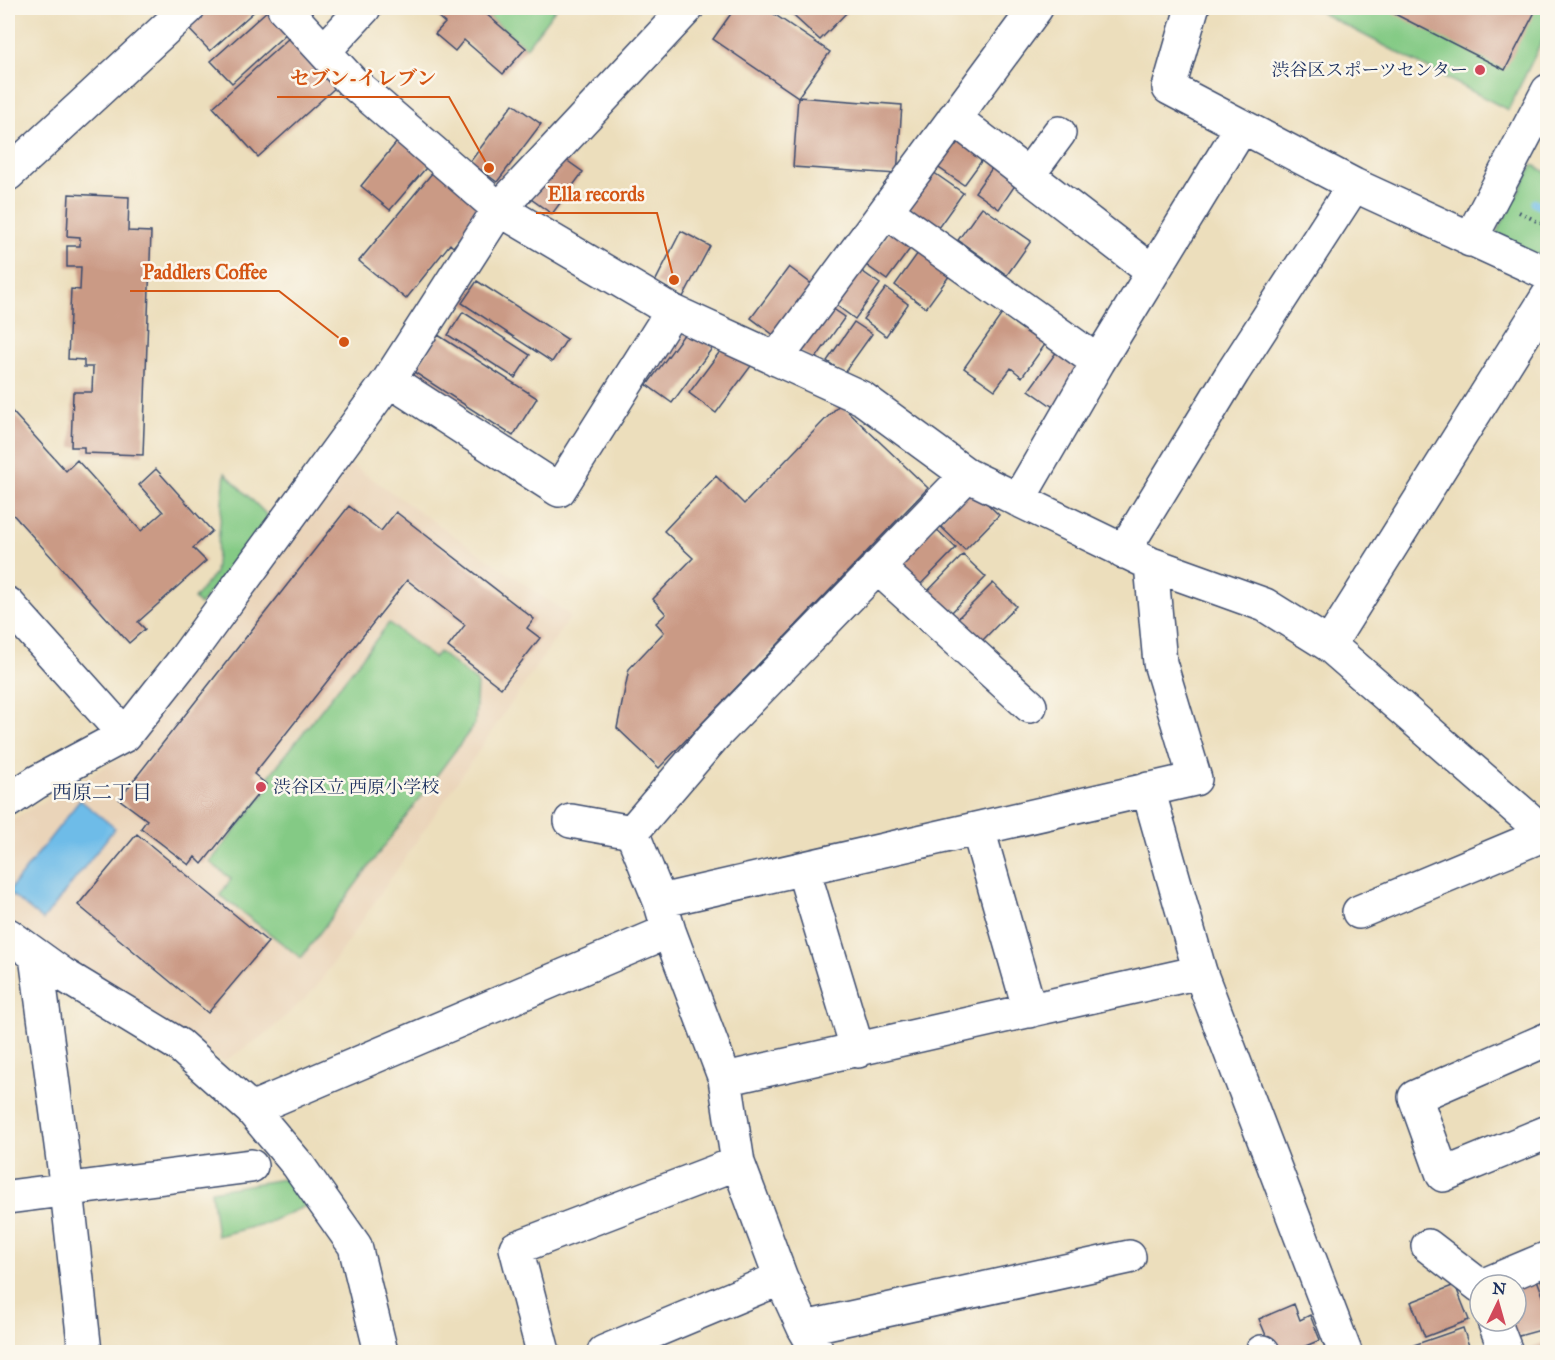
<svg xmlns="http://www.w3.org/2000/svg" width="1555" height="1360" font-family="'IM FELL Great Primer','Noto Serif JP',serif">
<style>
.built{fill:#ead4b9}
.green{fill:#84ca85;stroke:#507c72;stroke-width:1.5}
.water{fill:#6ebce8;stroke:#4476a3;stroke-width:1.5}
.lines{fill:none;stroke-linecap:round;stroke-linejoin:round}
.stream{stroke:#6ebce8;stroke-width:9}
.building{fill:#ca9a85}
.minor-casing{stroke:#3a496c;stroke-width:36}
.path{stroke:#3a496c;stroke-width:4;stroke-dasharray:1.5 4.5;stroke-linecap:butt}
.minor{stroke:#fff;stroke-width:33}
.poi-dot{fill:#d1495b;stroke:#fbf7ec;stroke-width:2}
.labels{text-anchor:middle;stroke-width:5;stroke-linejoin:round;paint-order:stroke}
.poi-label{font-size:18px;fill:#1b2f5e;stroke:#fbf7ec;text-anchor:end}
.neighbourhood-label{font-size:20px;fill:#1b2f5e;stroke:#fbf7ec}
.leader{fill:none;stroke:#d45514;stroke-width:2}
.callout-dot{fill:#d45514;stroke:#fbf7ec;stroke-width:2}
.callout-label{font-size:20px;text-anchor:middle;font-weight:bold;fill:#d45514;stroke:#fbf7ec;stroke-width:5;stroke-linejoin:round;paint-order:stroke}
</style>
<rect width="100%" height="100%" fill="#fbf7ec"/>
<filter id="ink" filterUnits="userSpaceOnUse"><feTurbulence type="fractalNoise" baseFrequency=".0167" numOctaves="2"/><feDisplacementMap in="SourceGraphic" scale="12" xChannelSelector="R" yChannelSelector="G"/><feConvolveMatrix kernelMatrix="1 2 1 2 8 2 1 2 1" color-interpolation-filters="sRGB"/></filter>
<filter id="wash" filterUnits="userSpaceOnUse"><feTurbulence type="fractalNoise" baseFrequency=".008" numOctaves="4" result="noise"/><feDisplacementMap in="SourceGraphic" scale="24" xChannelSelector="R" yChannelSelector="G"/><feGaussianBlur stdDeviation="1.35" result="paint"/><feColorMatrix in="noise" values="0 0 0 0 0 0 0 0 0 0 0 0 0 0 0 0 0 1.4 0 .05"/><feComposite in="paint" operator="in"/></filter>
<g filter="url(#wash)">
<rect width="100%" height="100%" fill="#ecdebc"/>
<path class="built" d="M 349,463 L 571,616 L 315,989 L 269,1032 L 223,1062 L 124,1000 L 8,918 L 8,822 L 129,753 Z"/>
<path class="green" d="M 479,8 L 556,8 L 526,48 Z
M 1312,8 L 1547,8 L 1547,31 L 1508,110 Z
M 1533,165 L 1547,173 L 1547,261 L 1495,236 Z
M 225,473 L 270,518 L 200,605 L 194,599 L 215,573 Z
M 389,623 L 434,658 L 439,652 L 477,682 L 475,724 L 301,958 L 220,895 L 231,879 L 210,862 L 271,785 L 266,780 Z
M 295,1177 L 317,1201 L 267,1223 L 217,1236 L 211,1191 Z"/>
<path class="water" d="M 80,800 L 115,828 L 43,920 L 8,892 Z"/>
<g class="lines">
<path class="stream" d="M 1535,203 L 1548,209"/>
</g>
<g id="blocks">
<path class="building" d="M 202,8 L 258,8 L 210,51 L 184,24 Z
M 428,8 L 479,8 L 526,48 L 503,74 L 464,40 L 455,51 L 435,34 L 445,23 Z
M 735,8 L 765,8 L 830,52 L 798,97 L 902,105 L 897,174 L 793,167 L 798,97 L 713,39 Z
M 785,8 L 851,8 L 820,40 Z
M 1383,8 L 1537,8 L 1505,70 Z
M 268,10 L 288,32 L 232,83 L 211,61 Z
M 290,37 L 336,87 L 258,157 L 213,107 Z
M 513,104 L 541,124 L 497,182 L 470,162 Z
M 960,132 L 988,152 L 964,185 L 936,166 Z
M 401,137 L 431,162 L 390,210 L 361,186 Z
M 562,157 L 583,172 L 552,214 L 531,199 Z
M 997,161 L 1020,178 L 999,209 L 975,192 Z
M 438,166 L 486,207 L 453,247 L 450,244 L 406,299 L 359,261 Z
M 930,170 L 963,193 L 938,228 L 905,205 Z
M 69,194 L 129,197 L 128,231 L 151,232 L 143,455 L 84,453 L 84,447 L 71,447 L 73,392 L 92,392 L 93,367 L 84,367 L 84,360 L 68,359 L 71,289 L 80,290 L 81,267 L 67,267 L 67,246 L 80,246 L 80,237 L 67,236 Z
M 982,207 L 1031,241 L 1007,275 L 958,240 Z
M 893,227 L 915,242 L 887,280 L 866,265 Z
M 681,231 L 710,246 L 683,297 L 655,282 Z
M 923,246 L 955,268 L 926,308 L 895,285 Z
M 853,265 L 880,284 L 855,319 L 828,299 Z
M 789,267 L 813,285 L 775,336 L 751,318 Z
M 477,281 L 567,339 L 552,362 L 462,303 Z
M 886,288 L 908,304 L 886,336 L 863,319 Z
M 826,304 L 845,317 L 814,361 L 795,347 Z
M 463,312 L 530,355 L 515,378 L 448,335 Z
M 1002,314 L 1027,332 L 1031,326 L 1049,339 L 1022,377 L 1011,368 L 995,390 L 964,368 Z
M 854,322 L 872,334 L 844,373 L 827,361 Z
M 688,329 L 713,347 L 672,403 L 647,385 Z
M 438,335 L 537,398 L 513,436 L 414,372 Z
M 724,346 L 751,366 L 716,413 L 689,393 Z
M 1060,347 L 1087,366 L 1056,409 L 1029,390 Z
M 840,404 L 928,488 L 659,768 L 617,728 L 629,669 L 664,632 L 656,623 L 666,614 L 653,599 L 693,558 L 664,531 L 716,476 L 744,504 Z
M 8,407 L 66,471 L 77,460 L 141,531 L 163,512 L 139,485 L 156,469 L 212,531 L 193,548 L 206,561 L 138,622 L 145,629 L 129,643 L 8,509 Z
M 971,488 L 999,515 L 965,550 L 937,523 Z
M 349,506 L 381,531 L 396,512 L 534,619 L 527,628 L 540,638 L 501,688 L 448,647 L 465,625 L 407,580 L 254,774 L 266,784 L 202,864 L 195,857 L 189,865 L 141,828 L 147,820 L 119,799 Z
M 934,527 L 956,548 L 920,585 L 898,564 Z
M 963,555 L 986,577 L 950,614 L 927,592 Z
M 993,583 L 1016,606 L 982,641 L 958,618 Z
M 137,834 L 268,942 L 208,1013 L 78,905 Z
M 1548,1271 L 1548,1295 L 1538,1274 Z
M 1536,1277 L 1548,1309 L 1548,1328 L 1508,1339 L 1502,1321 L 1516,1321 L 1516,1285 Z
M 1455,1285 L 1469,1320 L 1425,1337 L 1411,1302 Z
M 1294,1304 L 1300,1320 L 1310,1315 L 1320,1340 L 1301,1348 L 1303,1352 L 1273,1352 L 1259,1319 Z
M 1463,1328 L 1471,1352 L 1416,1352 L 1414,1345 Z
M 1548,1341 L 1548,1352 L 1520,1352 Z"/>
</g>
</g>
<g filter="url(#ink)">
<use href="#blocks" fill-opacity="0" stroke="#3a496c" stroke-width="1.5"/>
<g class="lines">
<g class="minor-casing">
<path id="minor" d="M 284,8 L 351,81 L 499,209 L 672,311 L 862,398 L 967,475 L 1151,564 L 1265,605 L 1329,645 L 1548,836
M 1192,8 L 1169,88 L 1354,185 L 1548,274
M 324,51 L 364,8
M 954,118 L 1153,272
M 8,174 L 188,8
M 1028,175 L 1059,133
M 886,211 L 1098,362
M 1470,240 L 1548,91
M 776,359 L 1036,8
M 389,380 L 559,490 L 672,311
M 1018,500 L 1098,362 L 1241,128
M 1123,552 L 1233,372 L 1354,185
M 877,567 L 1030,706
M 8,604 L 125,735
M 1329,645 L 1548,296
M 1148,789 L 1200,972 L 1345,1352
M 8,801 L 37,782 L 125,735 L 185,659 L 389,380 L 499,209 L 687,8
M 571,821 L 632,832
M 978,829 L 1030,1011
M 632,832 L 660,901 L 669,931 L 725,1079 L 738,1163 L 781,1278 L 804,1328 L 818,1352
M 632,832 L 714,736 L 967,475
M 803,869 L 858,1051
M 660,901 L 1195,779 L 1160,663 L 1151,564
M 1359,912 L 1545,834
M 8,935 L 62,974 L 179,1045 L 251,1109 L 298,1165 L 355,1246 L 381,1352
M 36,956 L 67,1190 L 85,1352
M 1548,1039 L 1415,1097 L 1443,1175 L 1548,1132
M 725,1079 L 1200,972
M 251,1109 L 669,931
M 8,1197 L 251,1166
M 1428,1246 L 1480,1286
M 1484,1285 L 1548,1258
M 1494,1321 L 1506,1352
M 804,1328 L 1129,1257
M 543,1352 L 516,1248 L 738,1163
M 604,1352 L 781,1278
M 1262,1352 L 1263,1352"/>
</g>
<path class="path" d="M 1519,212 L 1548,227"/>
<use href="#minor" class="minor"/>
</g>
</g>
<g class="poi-dot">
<circle cx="1480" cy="70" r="6"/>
<circle cx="261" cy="787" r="6"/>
</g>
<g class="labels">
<g class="poi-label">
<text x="1468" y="76">渋谷区スポーツセンター</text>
<text x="273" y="793" text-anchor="start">渋谷区立 西原小学校</text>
</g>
<g class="neighbourhood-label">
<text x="102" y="799">西原二丁目</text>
</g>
</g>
<path class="leader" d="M489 168L449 97H277M674 280L657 213H536M344 342L279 291H130"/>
<g class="callout-dot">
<circle cx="489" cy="168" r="6"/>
<circle cx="674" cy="280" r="6"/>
<circle cx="344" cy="342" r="6"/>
</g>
<g class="callout-label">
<text x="363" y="85">セブン-イレブン</text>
<text x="596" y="201">Ella records</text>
<text x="205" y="279">Paddlers Coffee</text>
</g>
<rect width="1555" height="1360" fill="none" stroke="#fbf7ec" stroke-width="30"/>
<g transform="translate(1498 1303) rotate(5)"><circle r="28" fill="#fbf7ec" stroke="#a1a7b3" stroke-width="1.5"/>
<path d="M0-4.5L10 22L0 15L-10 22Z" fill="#d1495b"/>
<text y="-9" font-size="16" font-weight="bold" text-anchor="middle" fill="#1b2f5e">N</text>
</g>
</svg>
